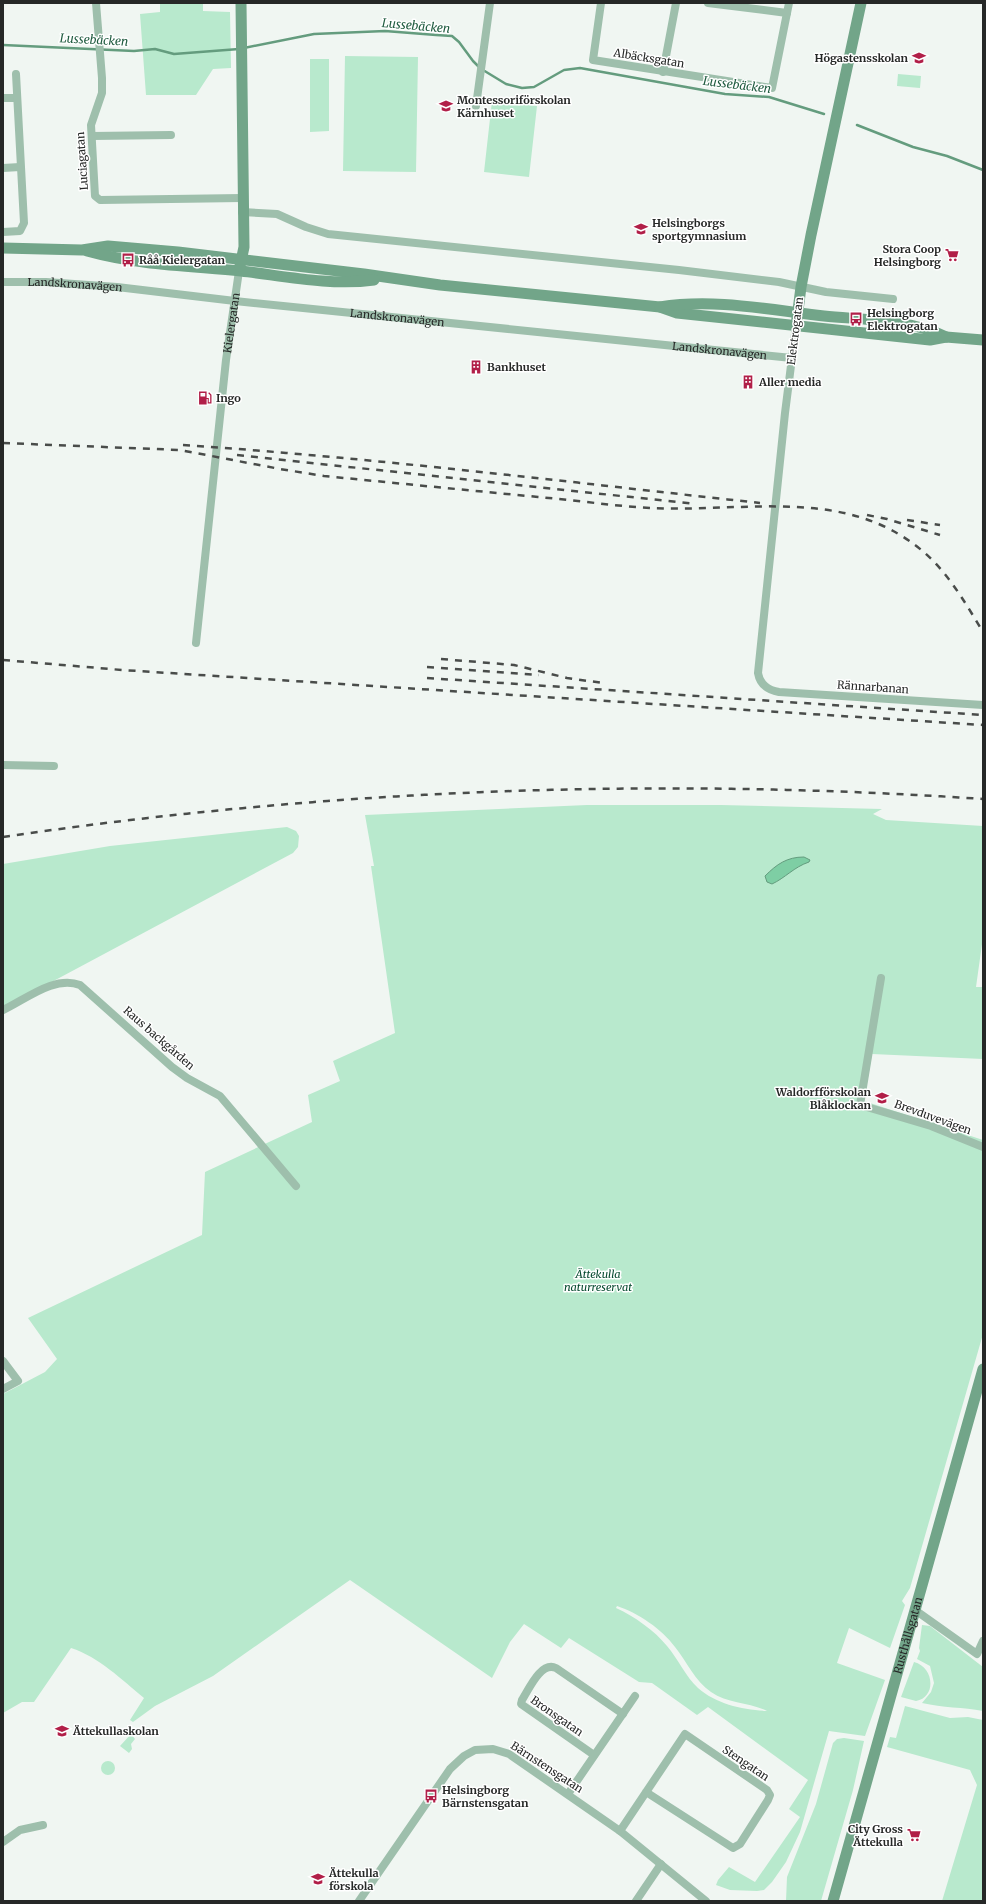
<svg xmlns="http://www.w3.org/2000/svg" width="986" height="1904" font-family="Merriweather,serif">
<style>
.green{fill:#b8e9cd;fill-rule:evenodd}
.water{fill:#7ecea4;stroke:#649c7e}
.lines{fill:none;stroke-linecap:round;stroke-linejoin:round}
.stream{stroke:#649c7e;stroke-width:2.5}
.street{stroke:#9ebfac;stroke-width:8}
.secondary{stroke:#72a589;stroke-width:11}
.rail{stroke:#494c4a;stroke-width:2.5;stroke-dasharray:7 7;stroke-linecap:butt}
.labels{text-anchor:middle;stroke-width:3;stroke-linejoin:round;paint-order:stroke}
.street-label{font-size:11px;fill:#262827;stroke:#fff}
.poi-label{font-size:11px;font-weight:bold;fill:#262827;stroke:#fff;text-anchor:start}
.park-label{font-size:11px;font-style:italic;fill:#064a2f;stroke:#fff}
.water-label{font-size:12px;font-style:italic;fill:#205c40;stroke:#fff}
</style>
<rect width="100%" height="100%" fill="#f0f6f2"/>
<path class="green" d="M 160,3 L 203,3 L 203,11 L 230,12 L 231,68 L 213,69 L 196,95 L 146,95 L 140,14 L 160,12 Z
M 345,56 L 418,57 L 416,172 L 343,171 Z
M 310,59 L 329,59 L 329,131 L 310,132 Z
M 898,74 L 921,76 L 920,88 L 897,86 Z
M 492,101 L 537,106 L 529,177 L 484,172 Z
M 587,805 L 721,805 L 882,809 L 873,814 L 886,820 L 983,826 L 983,937 L 976,987 L 983,987 L 983,1059 L 872,1054 L 864,1101 L 983,1140 L 983,1334 L 910,1588 L 902,1601 L 905,1605 L 890,1648 L 849,1628 L 837,1663 L 885,1680 L 865,1736 L 829,1731 L 800,1832 L 786,1862 L 772,1882 L 764,1890 L 757,1891 L 730,1890 L 716,1885 L 718,1880 L 729,1867 L 755,1882 L 800,1817 L 789,1809 L 808,1780 L 708,1707 L 697,1715 L 652,1683 L 639,1682 L 569,1638 L 561,1648 L 524,1624 L 510,1642 L 492,1678 L 350,1580 L 213,1676 L 155,1706 L 133,1722 L 130,1720 L 144,1698 C 122,1680 99,1657 71,1648 L 34,1702 L 22,1702 L 3,1713 L 3,1394 L 45,1372 L 57,1359 L 28,1318 L 202,1235 L 205,1172 L 312,1122 L 308,1095 L 340,1081 L 333,1061 L 395,1033 L 371,866 L 374,866 L 365,815 ZM 617,1606 C 638,1613 662,1629 675,1647 C 687,1662 695,1681 711,1692 C 728,1704 749,1702 767,1711 C 743,1710 716,1704 698,1688 C 686,1677 678,1659 667,1646 C 655,1631 634,1616 616,1608 Z
M 287,827 L 296,831 L 299,836 L 298,847 L 293,853 L 3,1008 L 3,864 L 110,846 Z
M 922,1625 L 930,1626 L 983,1667 L 983,1711 C 963,1707 943,1708 922,1703 L 931,1692 L 934,1683 L 930,1666 L 917,1659 L 920,1651 L 919,1648 Z
M 914,1662 C 934,1667 937,1697 916,1701 L 901,1697 Z
M 905,1706 L 950,1718 L 968,1717 L 983,1720 L 983,1901 L 942,1901 L 977,1785 L 970,1770 L 887,1747 L 890,1737 L 896,1738 Z
M 131,1734 L 135,1739 L 131,1744 L 132,1749 L 129,1753 L 120,1746 Z
M 844,1738 L 864,1741 L 853,1790 L 821,1901 L 786,1901 L 787,1877 L 816,1804 L 833,1743 L 837,1739 Z
M101 1768a7 7 0 1 1 14 0a7 7 0 1 1-14 0Z"/>
<path class="water" d="M 804,857 L 810,860 L 809,862 C 794,867 785,878 772,884 L 767,882 L 765,876 C 777,864 787,857 804,857 Z"/>
<g class="lines">
<path class="stream" d="M 3,45 L 134,51 L 155,49 L 174,54 L 239,49
M 244,48 L 314,34 L 385,31 L 436,35 L 452,36 L 459,42 L 473,61 L 479,67
M 483,70 L 506,84 L 522,88 L 534,87 L 564,70 L 580,68 L 725,94 L 769,97 L 824,114
M 857,125 L 913,147 L 947,156 L 983,170"/>
<g class="street">
<path d="M 96,3 L 102,78 L 102,93 L 91,125 L 95,196 L 100,200 L 242,198"/>
<path d="M 601,3 L 593,60 L 772,88 L 789,3"/>
<path d="M 708,3 L 787,13"/>
<path d="M 663,72 L 676,3"/>
<path d="M 3,98 L 16,98"/>
<path d="M 476,106 L 490,3"/>
<path d="M 92,136 L 171,135"/>
<path d="M 3,168 L 20,167"/>
<path d="M 242,212 L 277,214 L 306,227 L 328,234 L 679,270 L 779,282 L 826,292 L 893,299"/>
<path d="M 3,232 L 20,231 L 24,223 L 16,74"/>
<path id="s1" d="M 3,282 L 46,282 L 117,287 L 235,301 L 792,358"/>
<path d="M 796,326 L 785,413 L 758,673 C 760,685 768,690 779,692 L 983,705"/>
<path id="s2" d="M 196,643 L 226,360 L 239,271"/>
<path d="M 3,765 L 54,766"/>
<path d="M 881,978 L 860,1105 L 931,1126 L 983,1147"/>
<path d="M 3,1010 C 25,1000 54,975 80,985 L 172,1067 L 187,1078 L 220,1096 L 296,1186"/>
<path d="M 3,1361 L 18,1381 L 3,1389"/>
<path d="M 915,1610 L 977,1654 L 983,1641"/>
<path d="M 594,1755 L 521,1704 L 522,1700 C 529,1689 541,1661 556,1668 L 623,1714"/>
<path d="M 568,1794 L 635,1696"/>
<path d="M 620,1831 L 685,1734 L 767,1790 L 770,1795 L 768,1800 L 740,1844 L 733,1848 L 646,1792"/>
<path d="M 3,1842 L 20,1830 L 43,1825"/>
<path d="M 359,1901 L 450,1769 L 464,1756 L 475,1750 L 493,1749 L 509,1754 L 620,1831 L 706,1901"/>
<path d="M 636,1901 L 661,1864"/>
</g>
<g class="secondary">
<path d="M 3,248 L 82,250 L 108,246 L 178,252 L 364,274 L 440,285 L 660,307 L 677,313 L 930,340 L 946,337 L 983,340"/>
<path d="M 87,251 C 137,265 190,266 241,271 C 284,276 331,286 374,280"/>
<path d="M 240,266 L 244,247 L 241,3"/>
<path d="M 660,307 C 714,298 770,310 824,316 C 864,320 910,319 946,337"/>
<path d="M 796,326 L 801,287 L 811,235 L 861,3"/>
<path id="s3" d="M 833,1901 L 983,1369"/>
</g>
<path class="rail" d="M 3,443 L 180,450 L 280,469 L 324,476 C 395,483 466,490 538,497 C 575,500 613,506 651,508 C 726,512 812,494 881,525 C 934,549 954,584 983,632
M 183,445 C 376,458 568,482 760,503
M 237,455 L 696,504
M 867,515 L 887,519 L 940,535
M 907,520 L 940,525
M 441,659 L 514,665 L 567,678 L 603,683
M 3,660 L 122,670 L 983,725
M 427,667 L 539,675
M 427,678 L 983,715
M 3,837 C 327,789 656,777 983,799"/>
</g>
<defs>
<g id="school-bare" transform="scale(1.08)"><path d="M0-5L7-2L0 1L-7-2ZM-4 1L0 2.5L4 1V4Q0 6-4 4Z" fill="#b11f48" stroke="#fff" stroke-width="2.5" paint-order="stroke"/></g>
<g id="supermarket-bare" transform="scale(1.08)"><path d="M-6-5.5h2.5l.6 2H6L4.5 2H-2.5L-4.4-4H-6ZM-1.5 3.2a1.3 1.3 0 1 0 .1 0ZM3 3.2a1.3 1.3 0 1 0 .1 0Z" fill="#b11f48" stroke="#fff" stroke-width="2.5" paint-order="stroke"/></g>
<g id="bus-bare" transform="scale(1.08)"><path d="M-5-6H5V4H4V6H2V4H-2V6H-4V4H-5ZM-3.5-4V0h7V-4ZM-3.5 1.2v1.5H-2V1.2ZM2 1.2v1.5H3.5V1.2Z" fill="#b11f48" stroke="#fff" stroke-width="2.5" paint-order="stroke"/></g>
<g id="building-bare" transform="scale(1.08)"><path d="M-4-6H4V6H1V3H-1V6H-4ZM-2.5-4.3h1.7v1.8h-1.7ZM.8-4.3h1.7v1.8H.8ZM-2.5-1h1.7V.8h-1.7ZM.8-1h1.7V.8H.8Z" fill="#b11f48" stroke="#fff" stroke-width="2.5" paint-order="stroke"/></g>
<g id="fuel-bare" transform="scale(1.08)"><path d="M-5.5-6h7V0h2V4h1.3V-2.5L3-4.5l.8-.8L6-3V5H2.5V1h-1V6h-7ZM-4.2-4.7v3.2H.2V-4.7Z" fill="#b11f48" stroke="#fff" stroke-width="2.5" paint-order="stroke"/></g>
</defs>
<g fill-rule="evenodd">
<use href="#school-bare" x="919" y="58"/>
<use href="#school-bare" x="446" y="106"/>
<use href="#school-bare" x="641" y="229"/>
<use href="#supermarket-bare" x="952" y="255"/>
<use href="#bus-bare" x="128" y="260"/>
<use href="#bus-bare" x="856" y="319"/>
<use href="#building-bare" x="476" y="367"/>
<use href="#building-bare" x="748" y="382"/>
<use href="#fuel-bare" x="205" y="398"/>
<use href="#school-bare" x="882" y="1098"/>
<use href="#school-bare" x="62" y="1731"/>
<use href="#bus-bare" x="431" y="1796"/>
<use href="#supermarket-bare" x="914" y="1835"/>
<use href="#school-bare" x="318" y="1879"/>
</g>
<g class="labels">
<g class="street-label">
<text transform="translate(649 58) rotate(9)" y="4">Albäcksgatan</text>
<text transform="translate(82 161) rotate(-94)" y="4">Luciagatan</text>
<text dy="4" stroke="none"><textPath href="#s1" startOffset="72">Landskronavägen</textPath></text>
<text dy="4" stroke="none"><textPath href="#s1" startOffset="396">Landskronavägen</textPath></text>
<text dy="4" stroke="none"><textPath href="#s2" startOffset="322">Kielergatan</textPath></text>
<text transform="translate(795 331) rotate(-83)" y="4">Elektrogatan</text>
<text dy="4" stroke="none"><textPath href="#s1" startOffset="720">Landskronavägen</textPath></text>
<text transform="translate(873 687) rotate(4)" y="4">Rännarbanan</text>
<text transform="translate(159 1038) rotate(41)" y="4">Raus backgården</text>
<text transform="translate(933 1117) rotate(20)" y="4">Brevduvevägen</text>
<text dy="4" stroke="none"><textPath href="#s3" startOffset="276">Rusthållsgatan</textPath></text>
<text transform="translate(557 1716) rotate(35)" y="4">Bronsgatan</text>
<text transform="translate(746 1763) rotate(34)" y="4">Stengatan</text>
<text transform="translate(547 1767) rotate(33)" y="4">Bärnstensgatan</text>
</g>
<g class="poi-label">
<text x="908" y="62" text-anchor="end">Högastensskolan</text>
<text x="457" y="104">Montessoriförskolan<tspan x="457" dy="13">Kärnhuset</tspan></text>
<text x="652" y="227">Helsingborgs<tspan x="652" dy="13">sportgymnasium</tspan></text>
<text x="941" y="253" text-anchor="end">Stora Coop<tspan x="941" dy="13">Helsingborg</tspan></text>
<text x="139" y="264">Råå Kielergatan</text>
<text x="867" y="317">Helsingborg<tspan x="867" dy="13">Elektrogatan</tspan></text>
<text x="487" y="371">Bankhuset</text>
<text x="759" y="386">Aller media</text>
<text x="216" y="402">Ingo</text>
<text x="871" y="1096" text-anchor="end">Waldorfförskolan<tspan x="871" dy="13">Blåklockan</tspan></text>
<text x="73" y="1735">Ättekullaskolan</text>
<text x="442" y="1794">Helsingborg<tspan x="442" dy="13">Bärnstensgatan</tspan></text>
<text x="903" y="1833" text-anchor="end">City Gross<tspan x="903" dy="13">Ättekulla</tspan></text>
<text x="329" y="1877">Ättekulla<tspan x="329" dy="13">förskola</tspan></text>
</g>
<g class="park-label">
<text x="598" y="1278">Ättekulla<tspan x="598" dy="13">naturreservat</tspan></text>
</g>
<g class="water-label">
<text transform="translate(416 26) rotate(5)" y="4">Lussebäcken</text>
<text transform="translate(94 40) rotate(3)" y="4">Lussebäcken</text>
<text transform="translate(737 85) rotate(7)" y="4">Lussebäcken</text>
</g>
</g>
<rect width="986" height="1904" fill="none" stroke="#262827" stroke-width="8"/>
</svg>
